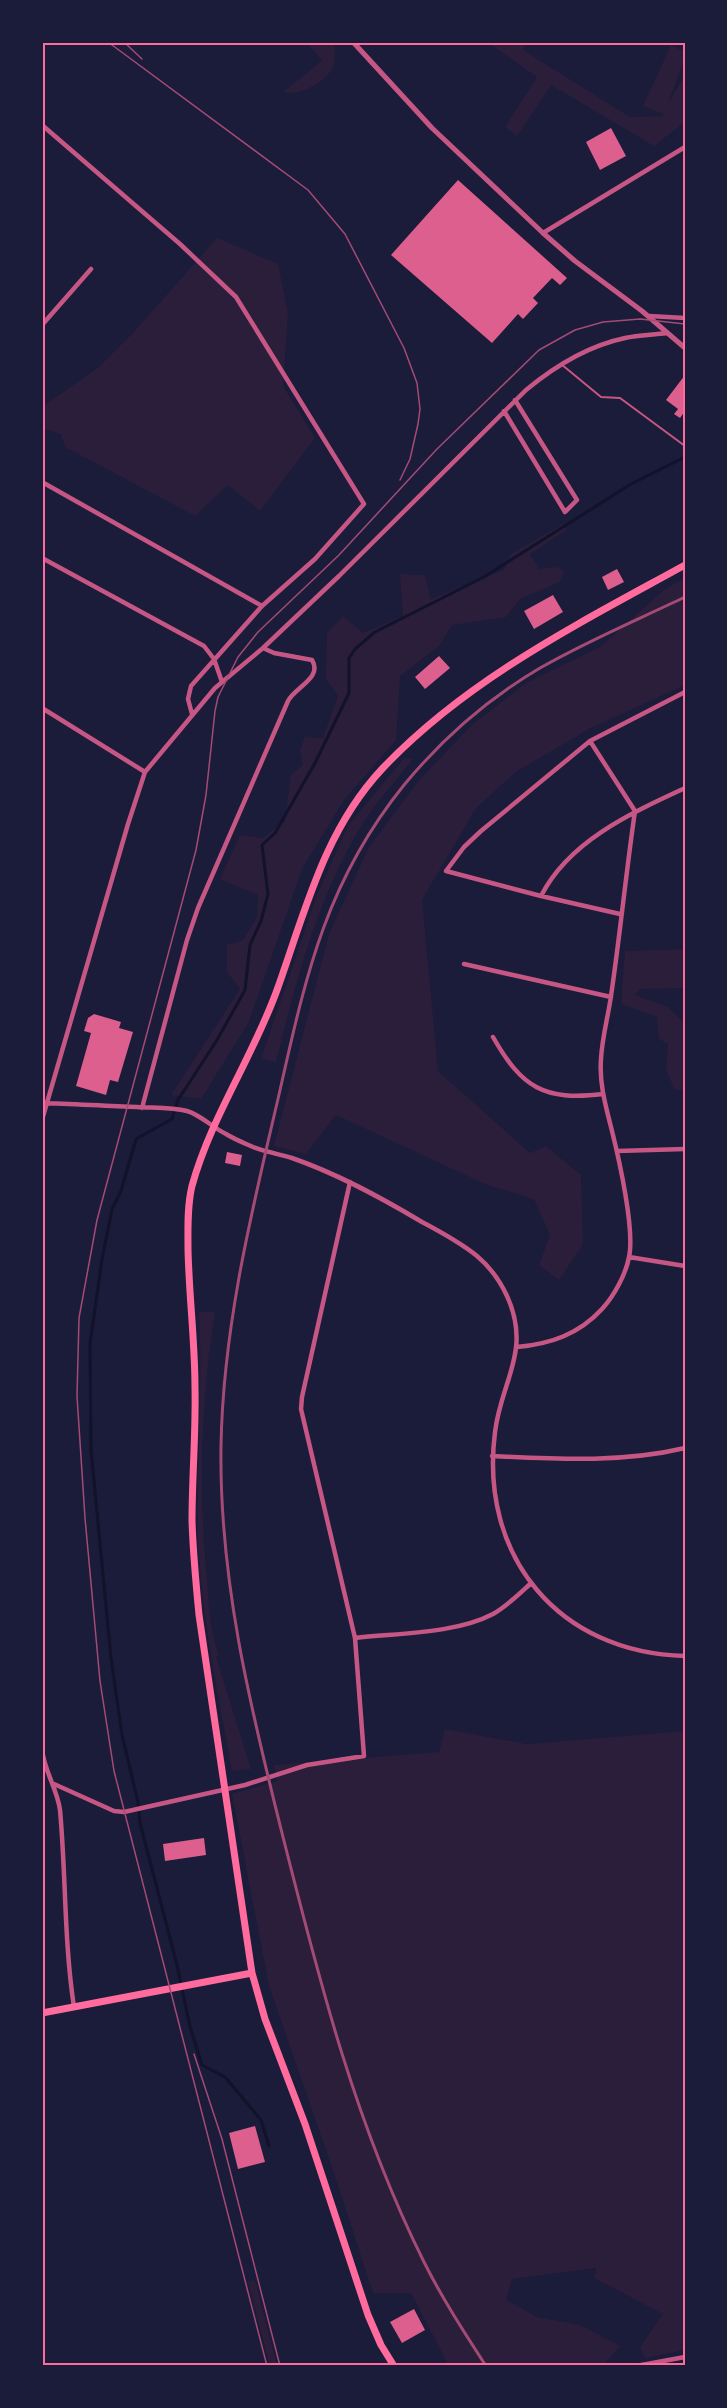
<svg xmlns="http://www.w3.org/2000/svg" width="727" height="2408" font-family="Mulish,sans-serif">
<style>
.green{fill:#2a1e3b}
.lines{fill:none;stroke-linecap:round;stroke-linejoin:round}
.stream{stroke:#12122b;stroke-width:3}
.building{fill:#dd5f8e}
.service{stroke:#c65784;stroke-width:2}
.minor{stroke:#c65784;stroke-width:4.5}
.tertiary{stroke:#c65784;stroke-width:5}
.primary{stroke:#ff6b9d;stroke-width:7}
.tram{stroke:#a44b75;stroke-width:1.5}
.rail{stroke:#a44b75;stroke-width:3}
.neatline{fill:none;stroke:#ff6b9d;stroke-width:2}
</style>
<rect width="100%" height="100%" fill="#1b1b3a"/>
<path class="green" d="M 307,42 L 334,42 C 335,49 336,60 333,67 C 327,82 298,97 283,92 L 322,61 Z
M 487,42 L 527,42 L 523,50 L 630,117 L 663,116 L 663,114 L 643,106 L 671,45 L 685,52 L 685,58 L 667,106 L 682,79 L 685,81 L 685,122 L 654,146 L 551,85 L 517,136 L 505,127 L 537,77 Z
M 217,238 L 278,264 L 288,314 L 283,386 L 315,438 L 260,511 L 228,485 L 195,516 L 65,447 L 61,434 L 42,428 L 42,407 L 99,367 L 132,334 Z
M 563,524 L 566,530 L 530,554 L 539,569 L 558,567 L 564,573 L 560,582 L 520,599 L 506,617 L 452,625 L 439,646 L 400,676 L 396,740 L 344,800 L 302,869 L 249,1022 L 201,1099 L 171,1095 L 240,989 L 227,972 L 227,945 L 243,940 L 257,917 L 258,895 L 220,879 L 240,835 L 263,838 L 285,821 L 291,774 L 303,765 L 300,750 L 305,737 L 323,738 L 338,696 L 326,679 L 327,633 L 343,616 L 363,633 L 403,616 L 400,574 L 425,575 L 431,599 L 504,570 L 511,554 Z
M 685,578 L 685,685 L 591,728 L 517,771 L 476,808 L 422,900 L 438,1071 L 530,1153 L 546,1146 L 581,1175 L 583,1244 L 559,1280 L 539,1265 L 550,1235 L 534,1199 L 487,1185 L 336,1115 L 306,1154 L 274,1146 L 329,934 L 369,847 L 420,779 L 473,724 L 526,683 L 600,647 L 665,589 Z
M 404,758 L 413,759 C 398,778 381,797 367,817 C 319,891 297,978 276,1062 L 261,1059 L 317,895 L 348,826 Z
M 685,949 L 684,988 L 640,989 L 635,995 L 668,1007 L 685,1024 L 685,1091 L 674,1089 L 666,1069 L 668,1044 L 659,1039 L 657,1017 L 621,1004 L 625,951 Z
M 199,1312 L 215,1312 C 201,1400 198,1490 207,1580 C 209,1606 210,1631 219,1656 L 216,1657 L 251,1769 L 232,1771 C 218,1692 200,1612 198,1531 C 197,1458 203,1385 199,1312 Z
M 445,1729 L 527,1744 L 685,1731 L 685,2350 L 645,2358 L 640,2347 L 663,2314 L 594,2278 L 596,2268 L 512,2279 L 506,2300 L 537,2317 L 580,2325 L 620,2346 L 603,2366 L 449,2366 L 411,2293 L 373,2293 L 335,2176 L 269,1986 L 232,1794 L 278,1781 L 274,1765 L 439,1752 Z
M 255,2280 L 277,2366 L 270,2366 L 248,2282 Z"/>
<g class="lines">
<path class="stream" d="M 269,2146 L 261,2120 L 225,2077 L 202,2065 L 190,2027 L 177,1965 L 140,1823 L 138,1802 L 122,1735 L 111,1658 L 91,1450 L 90,1344 L 102,1259 L 112,1209 L 121,1191 L 136,1139 L 172,1119 L 178,1100 L 217,1040 L 245,990 L 250,945 L 261,921 L 268,894 L 262,845 L 275,833 L 315,763 L 349,693 L 349,658 L 355,649 L 375,632 L 484,577 L 631,484 L 685,457"/>
</g>
<path class="building" d="M 611,128 L 626,156 L 600,170 L 586,142 Z
M 458,180 L 567,278 L 560,285 L 552,278 L 533,298 L 538,303 L 523,319 L 518,314 L 492,343 L 391,255 Z
M 685,375 L 685,411 L 680,418 L 674,414 L 678,409 L 666,400 Z
M 617,569 L 624,582 L 608,590 L 602,577 Z
M 553,595 L 563,612 L 534,629 L 524,611 Z
M 439,656 L 450,668 L 425,689 L 415,677 Z
M 94,1014 L 121,1022 L 119,1028 L 133,1032 L 118,1082 L 110,1080 L 106,1095 L 76,1086 L 91,1033 L 84,1031 L 88,1018 Z
M 227,1152 L 242,1155 L 240,1166 L 225,1163 Z
M 204,1838 L 206,1855 L 165,1861 L 163,1844 Z
M 255,2126 L 265,2162 L 238,2169 L 229,2133 Z
M 414,2309 L 425,2330 L 402,2343 L 390,2322 Z"/>
<g class="lines">
<path class="service" d="M 561,364 L 601,397 L 620,398 L 685,446"/>
<path class="minor" d="M 42,125 L 180,244 L 236,297 L 364,504 L 315,559 L 262,606 L 191,686 L 188,699 L 192,714
M 543,233 L 685,147
M 649,316 L 685,318
M 42,325 L 91,269
M 504,411 L 565,512 L 577,500 L 515,400
M 42,482 L 262,606
M 42,558 L 204,646 L 214,659 L 222,682
M 42,708 L 145,772
M 541,896 C 569,841 631,813 685,788
M 620,914 L 541,896 L 446,871 L 464,847 L 481,831 L 590,741 L 685,692
M 464,964 L 611,997
M 493,1037 C 522,1088 544,1101 603,1094
M 42,1103 C 74,1104 106,1106 137,1107 C 153,1108 172,1107 187,1111 C 201,1115 213,1128 226,1134 C 234,1139 244,1143 253,1147 C 266,1152 279,1154 292,1158 C 338,1174 380,1197 422,1222 C 441,1232 461,1243 477,1256 C 490,1267 500,1281 507,1296 C 532,1351 501,1381 495,1432 C 479,1557 559,1653 685,1656
M 142,1108 L 187,940 L 198,908 L 288,701 C 295,687 323,678 312,660 L 274,653 L 263,648
M 42,1120 L 128,824 L 145,772 L 215,688 L 263,648 L 339,576 L 526,390 C 555,366 587,346 625,338 C 639,335 653,335 667,333
M 617,1151 L 685,1149
M 629,1257 L 685,1266
M 517,1347 C 551,1344 579,1334 602,1309 C 614,1296 626,1274 629,1257 C 635,1230 619,1159 612,1131 C 606,1107 599,1084 601,1059 C 602,1038 608,1017 611,996 C 620,935 626,873 635,811 L 590,741
M 492,1456 C 557,1459 622,1463 685,1448
M 355,1638 C 397,1633 455,1634 493,1614 C 507,1606 518,1595 530,1584
M 42,1749 C 44,1771 57,1788 60,1810 C 66,1875 64,1942 74,2007
M 54,1784 L 114,1811 L 124,1812 L 245,1785 L 307,1765 L 364,1756 L 355,1638 L 301,1409 L 302,1397 L 350,1182
M 636,2366 L 685,2357"/>
<path class="tertiary" d="M 353,42 L 432,128 L 543,233 L 575,261 L 642,311 L 685,348"/>
<path class="primary" d="M 42,2013 L 252,1973
M 394,2366 L 381,2345 L 368,2315 L 305,2124 L 265,2019 L 252,1973 L 199,1615 C 196,1584 193,1553 192,1521 C 192,1477 196,1432 195,1388 C 195,1342 189,1296 188,1249 C 188,1229 187,1206 192,1186 C 211,1117 253,1057 277,990 C 305,912 324,831 382,769 C 467,679 578,624 685,565"/>
<path class="tram" d="M 108,42 L 308,190 L 345,234 L 404,348 L 417,383 L 420,409 L 418,424 L 410,459 L 400,480
M 124,42 L 142,59
M 194,2054 L 222,2139 L 280,2366
M 267,2366 L 114,1771 L 100,1681 L 85,1518 L 77,1396 L 79,1318 L 97,1220 L 196,850 L 206,795 L 215,711 L 218,697 L 238,657 L 258,632 L 339,555 L 437,449 L 539,350 L 575,330 L 603,322 L 640,319 L 685,324"/>
<path class="rail" d="M 486,2366 C 464,2332 442,2298 424,2262 C 356,2126 319,1980 282,1833 C 250,1706 219,1579 221,1446 C 223,1328 251,1214 278,1099 C 305,980 324,884 404,785 C 442,739 489,698 540,668 C 587,641 637,620 685,597"/>
</g>
<rect width="727" height="2408" fill="none" stroke="#1b1b3a" stroke-width="87"/>
<rect x="44" y="44" width="640" height="2320" class="neatline"/>
</svg>
